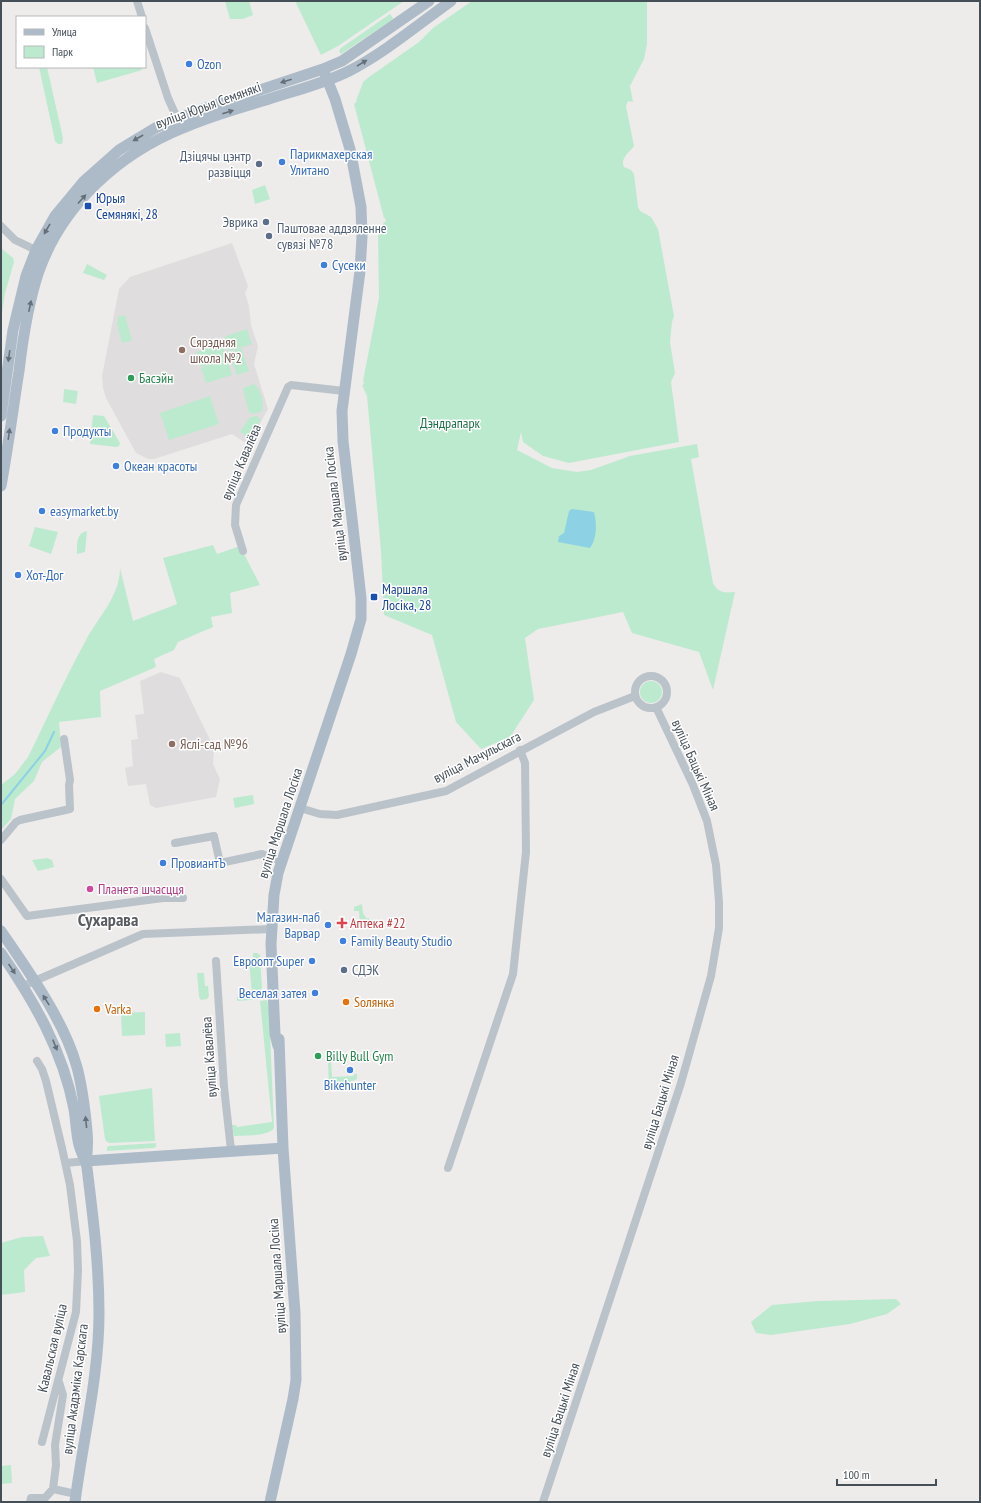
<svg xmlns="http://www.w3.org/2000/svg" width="981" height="1503" font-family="'PT Sans Narrow',sans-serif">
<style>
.education{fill:#dfdddd}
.green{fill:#bceace}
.water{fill:#8cd1e4}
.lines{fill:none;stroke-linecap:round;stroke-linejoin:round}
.stream{stroke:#8cd1e4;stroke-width:2}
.minor{stroke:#bbc3ca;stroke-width:8}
.major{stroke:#adbbc9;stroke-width:11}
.oneway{fill:#646f79}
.shop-dot{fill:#3f7fe0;stroke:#fff;stroke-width:1.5}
.service-dot{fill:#5c6f8a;stroke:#fff;stroke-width:1.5}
.transit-dot{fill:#1a4fb4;stroke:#fff;stroke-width:1.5}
.education-dot{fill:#8d6e63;stroke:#fff;stroke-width:1.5}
.leisure-dot{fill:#2e9e5b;stroke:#fff;stroke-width:1.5}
.hotel-dot{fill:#d1479c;stroke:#fff;stroke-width:1.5}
.health-dot{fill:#e0444e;stroke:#fff;stroke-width:1.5}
.food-dot{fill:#e8710a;stroke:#fff;stroke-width:1.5}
.labels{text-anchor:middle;stroke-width:3;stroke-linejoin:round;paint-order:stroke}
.shop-label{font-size:14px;fill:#366cbe;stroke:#fff;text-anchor:start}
.street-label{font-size:14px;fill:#454f57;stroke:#fff}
.service-label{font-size:14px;fill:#4e5e75;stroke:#fff;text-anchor:end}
.transit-label{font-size:14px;fill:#164399;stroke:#fff;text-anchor:start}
.education-label{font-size:14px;fill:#785e54;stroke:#fff;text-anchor:start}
.leisure-label{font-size:14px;fill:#27864d;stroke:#fff;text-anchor:start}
.park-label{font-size:14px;fill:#1d7247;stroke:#fff}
.hotel-label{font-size:14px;fill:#b23c85;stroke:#fff;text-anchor:start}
.health-label{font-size:14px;fill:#be3a42;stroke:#fff;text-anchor:start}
.food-label{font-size:14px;fill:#c56008;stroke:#fff;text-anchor:start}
.district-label{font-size:18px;font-weight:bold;fill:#595c60;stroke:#fff}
</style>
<rect width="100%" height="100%" fill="#eeebeb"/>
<path class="education" d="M 232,243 L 248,286 L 245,293 L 249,306 L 251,325 L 258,346 L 254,364 L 268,409 L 252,438 L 244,442 L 232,434 L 154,459 L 148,459 L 136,453 L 106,398 L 103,388 L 102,376 L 119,289 L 130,277 Z
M 161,672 L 180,678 L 214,748 L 213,764 L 220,779 L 216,797 L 156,808 L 150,805 L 146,784 L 128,786 L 125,768 L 133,766 L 131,740 L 138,739 L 135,715 L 144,714 L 140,681 Z"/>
<path class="green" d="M 225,1 L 249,1 L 253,15 L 243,19 L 230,19 Z
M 295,1 L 404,1 L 338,46 L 321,55 Z
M 472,1 L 647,1 L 647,44 L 644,59 L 630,86 L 633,102 L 628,101 L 626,106 L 634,146 C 629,153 620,158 624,167 L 631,170 L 634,174 L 638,207 L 640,211 L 651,217 L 658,229 L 674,316 L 672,322 L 670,342 L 675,373 L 671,382 L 679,442 L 569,463 L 543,456 L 523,442 L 521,432 L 517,450 L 552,468 L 577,472 L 591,470 L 630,456 L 697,444 L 699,457 L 691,459 L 713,583 C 718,593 725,593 735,592 L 713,690 L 699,652 L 632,633 L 623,612 L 538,629 L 525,638 L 534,700 L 510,737 L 481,749 L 456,722 L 432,635 L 384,615 L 381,551 L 367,396 L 362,385 L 363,385 L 364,382 L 363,381 L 379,298 L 378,235 L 384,222 L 386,222 L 385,218 L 384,218 L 354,104 L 357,101 L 356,101 L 363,82 L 369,77 L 419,42 L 433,28 Z
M 390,14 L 393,18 L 392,20 L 341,54 L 339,51 L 341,48 Z
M 39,67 L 47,67 L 63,138 L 62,144 L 58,144 L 55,141 Z
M 93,67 L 141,67 L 142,70 L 97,83 Z
M 265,185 L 270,199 L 255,204 L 252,190 Z
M 1,248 L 13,258 L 14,262 L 5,293 L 1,320 Z
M 87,264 L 107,275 L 104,280 L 83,273 Z
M 125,315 L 132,340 L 122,343 L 117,324 L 118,317 Z
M 247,329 L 252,344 L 229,351 L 224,337 Z
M 222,343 L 227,359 L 201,367 L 196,352 Z
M 241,348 L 249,371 L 237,375 L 229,352 Z
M 227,359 L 232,375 L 206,383 L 201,368 Z
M 254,384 C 260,387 265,405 262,411 L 254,414 L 249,412 L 243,389 L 244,388 Z
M 64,389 L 78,391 L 76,404 L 63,402 Z
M 210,396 L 219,424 L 169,440 L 160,413 Z
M 93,415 L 104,416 L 120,443 L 119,446 L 116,447 L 90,444 Z
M 256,416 L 261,419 L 250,437 L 240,432 L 249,418 Z
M 35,527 L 58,532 L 51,554 L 29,546 Z
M 87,531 L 85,552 L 77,554 C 77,544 76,533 87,531 Z
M 213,545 L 217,554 L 240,546 L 260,585 L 230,593 L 232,613 L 211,617 L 213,627 L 178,642 L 174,650 L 154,659 L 156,667 L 100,691 L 101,717 L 59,722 L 61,747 L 42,762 L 34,781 L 15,799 L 11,819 L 1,830 L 1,785 L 15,774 L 28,757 C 47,719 64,680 85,642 C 97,618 120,597 120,568 L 133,621 L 177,604 L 163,558 Z
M640 692a11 11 0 1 1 22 0a11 11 0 1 1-22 0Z
M 253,795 L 254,804 L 235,808 L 233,798 Z
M 47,858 L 52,860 L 54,867 L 38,871 L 32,860 Z
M 362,904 L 363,913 L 366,918 L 370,919 L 370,927 L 360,928 L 359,911 L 354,911 L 354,907 Z
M 253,953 L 257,953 L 260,955 L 262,988 L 251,1000 L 237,1001 L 237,997 L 250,996 L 250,994 L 252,994 L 249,960 L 253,959 Z
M 197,973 L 204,973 L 205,986 L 208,986 L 209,996 L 207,999 L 201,1000 L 199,997 Z
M 267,1000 L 269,1008 L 274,1128 C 268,1137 244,1135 234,1136 L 232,1125 L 236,1125 L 237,1127 L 272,1122 L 260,1001 Z
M 145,1012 L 145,1035 L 122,1036 L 121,1013 Z
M 180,1033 L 181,1046 L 166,1047 L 165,1034 Z
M 329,1060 L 331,1060 L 332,1077 L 354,1076 L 354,1074 L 357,1074 L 357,1079 L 334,1089 L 331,1089 L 329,1084 L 328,1062 Z
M 152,1088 L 155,1141 L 110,1143 L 107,1142 L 105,1139 L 99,1096 Z
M 156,1143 L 156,1147 L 153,1148 L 107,1151 L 107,1147 L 109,1146 Z
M 43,1236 L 50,1256 L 36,1258 L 24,1270 L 25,1292 L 1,1295 L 1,1243 L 22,1237 Z
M 896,1299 L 901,1304 L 887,1314 L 850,1324 L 771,1335 L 756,1333 L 751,1322 L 772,1305 L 818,1301 Z
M 11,1465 L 12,1483 L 1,1484 L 1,1466 Z"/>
<path class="water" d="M 572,509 L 594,512 C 597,523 597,539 590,548 L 558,542 L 559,536 L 564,533 L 569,511 Z"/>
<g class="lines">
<path class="stream" d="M 1,805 L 45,751 L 54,732"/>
<path class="minor" d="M 137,1 L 142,17
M 145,28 L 168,98 L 177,118
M 1,226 L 15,240 L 40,252
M 243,551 L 235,525 L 236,505 L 288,387 L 291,385 L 344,391
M635 692a16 16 0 1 1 32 0a16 16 0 1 1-32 0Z
M 300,808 L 320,814 L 337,815 L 446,791 L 594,712 L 635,696
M 1,840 L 16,822 L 20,820 L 70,809 L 69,785 L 70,780 L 64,739
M 175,843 L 214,836 L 220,863 L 262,854 L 281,861
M 1,879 L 27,916 L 163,898 L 183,898
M 216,961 L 224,1087 L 231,1150
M 23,986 L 143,934 L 272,929
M 37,1061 L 42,1069 L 46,1081 L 62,1148 L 70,1185 L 77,1241 L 78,1270 L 76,1312 L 42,1442
M 66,1163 L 86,1161
M 448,1168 L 513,974 L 526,852 L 525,763 L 520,750
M 53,1489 L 76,1494
M 30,1502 L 31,1498 L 45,1498 L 53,1489 L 56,1465 L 55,1445 L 63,1395 L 59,1382
M 543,1502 L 681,1083 L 711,976 L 719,928 L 719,902 L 716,865 L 707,821 L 693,785 L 656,707"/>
<path class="major" d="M 1,416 L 13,330 L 26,276 L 36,250 L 55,216 L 84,181 L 119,150 L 157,127 L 206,108 L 323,69 L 342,61 L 429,1
M 1,486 C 8,448 13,409 19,371 C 23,337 28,303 39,271 C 63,204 119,154 183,128 C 210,116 238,108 266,100 C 293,91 323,84 349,71 C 384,53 419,24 451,1
M 1,931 C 27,969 63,1019 76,1064 C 81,1080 83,1096 85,1112 C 87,1129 89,1144 86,1161
M 1,953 C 34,1001 63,1051 74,1109 C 76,1121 76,1133 79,1145 C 81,1153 86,1160 87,1168 C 93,1216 99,1264 99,1313 C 99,1376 83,1439 75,1502
M 278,1046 L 275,1034 L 271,944 L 274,895 L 278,873 L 351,654 L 361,619 L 361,598 L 358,571 L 343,441 L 342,411 L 360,271 L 362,237 L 361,207 L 350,149 L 335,99 L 323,69
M 86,1161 L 283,1148
M 270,1502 L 293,1399 L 296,1380 L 295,1313 L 283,1148 L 279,1039"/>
</g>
<defs><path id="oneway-solid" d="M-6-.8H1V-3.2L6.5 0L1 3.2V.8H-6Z"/></defs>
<g class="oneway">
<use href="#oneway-solid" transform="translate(362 63) rotate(-31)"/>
<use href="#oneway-solid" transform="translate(286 81) rotate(162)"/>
<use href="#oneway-solid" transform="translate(228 112) rotate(-18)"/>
<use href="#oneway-solid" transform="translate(138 138) rotate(150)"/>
<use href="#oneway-solid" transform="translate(82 199) rotate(-48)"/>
<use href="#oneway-solid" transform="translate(47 229) rotate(120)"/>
<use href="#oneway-solid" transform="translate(30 306) rotate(-78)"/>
<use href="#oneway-solid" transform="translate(9 356) rotate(98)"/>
<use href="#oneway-solid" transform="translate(9 434) rotate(-82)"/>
<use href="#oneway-solid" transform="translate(12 969) rotate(56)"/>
<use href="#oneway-solid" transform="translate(46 1000) rotate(-122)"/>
<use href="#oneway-solid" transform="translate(55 1045) rotate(68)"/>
<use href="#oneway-solid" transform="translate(86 1122) rotate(-96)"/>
</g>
<g class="shop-dot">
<circle cx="189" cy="64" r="4"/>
<circle cx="282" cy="162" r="4"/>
<circle cx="324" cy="265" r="4"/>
<circle cx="55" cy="431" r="4"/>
<circle cx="116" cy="466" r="4"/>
<circle cx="42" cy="511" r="4"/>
<circle cx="18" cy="575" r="4"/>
<circle cx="163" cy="863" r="4"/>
<circle cx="328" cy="925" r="4"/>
<circle cx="343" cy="941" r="4"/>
<circle cx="312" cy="961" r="4"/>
<circle cx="315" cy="993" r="4"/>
<circle cx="350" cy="1070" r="4"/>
</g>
<g class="service-dot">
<circle cx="259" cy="164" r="4"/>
<circle cx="266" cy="222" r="4"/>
<circle cx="269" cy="236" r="4"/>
<circle cx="344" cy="970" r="4"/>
</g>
<g class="transit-dot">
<rect x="84" y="202" width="8" height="8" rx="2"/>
<rect x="370" y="593" width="8" height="8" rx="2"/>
</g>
<g class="education-dot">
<circle cx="182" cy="350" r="4"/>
<circle cx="172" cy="744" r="4"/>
</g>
<g class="leisure-dot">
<circle cx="131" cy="378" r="4"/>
<circle cx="318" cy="1056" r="4"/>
</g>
<circle class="hotel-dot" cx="90" cy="889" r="4"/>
<path class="health-dot" d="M340 917h4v4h4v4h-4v4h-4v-4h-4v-4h4z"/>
<g class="food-dot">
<circle cx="346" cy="1002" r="4"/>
<circle cx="97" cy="1009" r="4"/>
</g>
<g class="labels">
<g class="shop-label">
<text x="197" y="69">Ozon</text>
<text x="290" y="159">Парикмахерская<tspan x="290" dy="16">Улитано</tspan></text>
<text x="332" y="270">Сусеки</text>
<text x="63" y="436">Продукты</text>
<text x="124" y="471">Океан красоты</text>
<text x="50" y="516">easymarket.by</text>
<text x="26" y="580">Хот-Дог</text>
<text x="171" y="868">ПровиантЪ</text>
<text x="320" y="922" text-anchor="end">Магазин-паб<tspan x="320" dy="16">Варвар</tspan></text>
<text x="351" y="946">Family Beauty Studio</text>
<text x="304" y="966" text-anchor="end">Евроопт Super</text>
<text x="307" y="998" text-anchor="end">Веселая затея</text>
<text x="350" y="1090" text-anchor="middle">Bikehunter</text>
</g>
<g class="street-label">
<text transform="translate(208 105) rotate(-20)" y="5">вуліца Юрыя Семянякі</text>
<text transform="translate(241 462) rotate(-67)" y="5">вуліца Кавалёва</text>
<text transform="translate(335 504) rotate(-97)" y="5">вуліца Маршала Лосіка</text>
<text transform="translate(477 757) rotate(-27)" y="5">вуліца Мачульскага</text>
<text transform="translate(696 765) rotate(66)" y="5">вуліца Бацькі Міная</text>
<text transform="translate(280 823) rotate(-72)" y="5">вуліца Маршала Лосіка</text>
<text transform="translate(209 1057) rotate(-94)" y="5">вуліца Кавалёва</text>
<text transform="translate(660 1102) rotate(-73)" y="5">вуліца Бацькі Міная</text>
<text transform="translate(277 1276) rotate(-94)" y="5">вуліца Маршала Лосіка</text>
<text transform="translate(52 1348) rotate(-77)" y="5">Кавальская вуліца</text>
<text transform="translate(75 1389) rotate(-83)" y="5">вуліца Акадэміка Карскага</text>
<text transform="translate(560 1410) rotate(-72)" y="5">вуліца Бацькі Міная</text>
</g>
<g class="service-label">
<text x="251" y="161">Дзіцячы цэнтр<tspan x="251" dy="16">развіцця</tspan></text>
<text x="258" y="227">Эврика</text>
<text x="277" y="233" text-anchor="start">Паштовае аддзяленне<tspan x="277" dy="16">сувязі №78</tspan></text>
<text x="352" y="975" text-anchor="start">СДЭК</text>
</g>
<g class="transit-label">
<text x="96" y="203">Юрыя<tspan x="96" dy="16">Семянякі, 28</tspan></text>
<text x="382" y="594">Маршала<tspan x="382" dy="16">Лосіка, 28</tspan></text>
</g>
<g class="education-label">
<text x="190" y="347">Сярэдняя<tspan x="190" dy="16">школа №2</tspan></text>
<text x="180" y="749">Яслі-сад №96</text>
</g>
<g class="leisure-label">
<text x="139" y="383">Басэйн</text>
<text x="326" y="1061">Billy Bull Gym</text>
</g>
<g class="park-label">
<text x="450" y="428">Дэндрапарк</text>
</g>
<g class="hotel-label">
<text x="98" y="894">Планета шчасцця</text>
</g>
<g class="health-label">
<text x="350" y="928">Аптека #22</text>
</g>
<g class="food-label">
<text x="354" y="1007">Sолянка</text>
<text x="105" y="1014">Varka</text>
</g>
<g class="district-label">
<text x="108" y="926">Сухарава</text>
</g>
</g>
<rect width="981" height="1503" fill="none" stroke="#454f57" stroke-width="4"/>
<rect x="16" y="16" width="130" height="52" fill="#ffffff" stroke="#b5b9bc"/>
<rect x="24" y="29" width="20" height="6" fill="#adbbc9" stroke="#b5b9bc"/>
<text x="52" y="36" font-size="12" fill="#454f57">Улица</text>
<rect x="24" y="46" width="20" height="12" fill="#bceace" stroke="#b5b9bc"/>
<text x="52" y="56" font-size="12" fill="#454f57">Парк</text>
<path d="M837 1479v6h99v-6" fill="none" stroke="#454f57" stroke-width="2"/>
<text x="843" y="1479" font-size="12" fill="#454f57" stroke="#ffffff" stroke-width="3" paint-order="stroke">100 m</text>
</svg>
